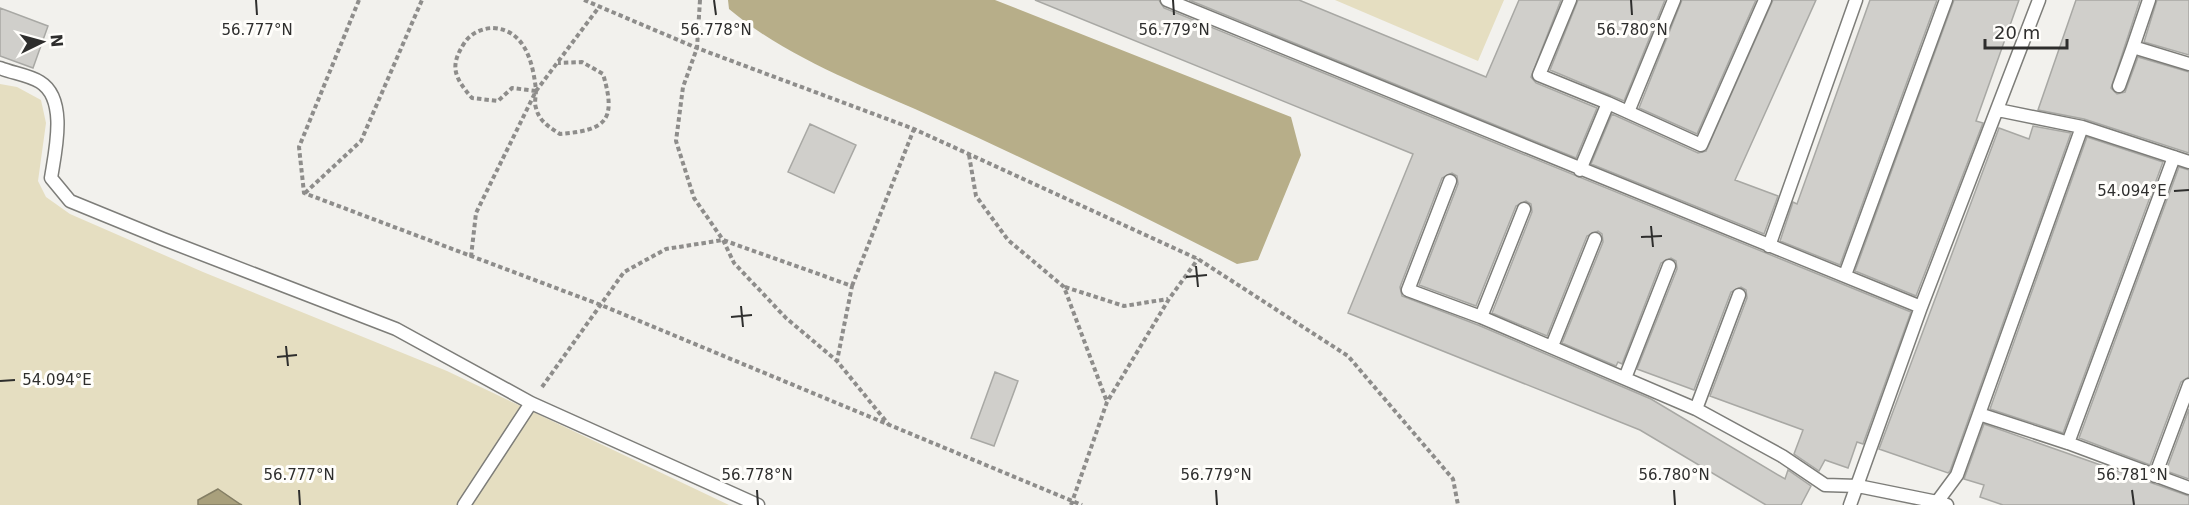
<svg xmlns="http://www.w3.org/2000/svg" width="2189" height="505" font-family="'DejaVu Sans',sans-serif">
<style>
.green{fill:#e5dec1}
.forest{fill:#b7ae89}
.water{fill:#a9a07c;stroke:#847e64;stroke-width:1.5}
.building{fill:#d0cfcb;stroke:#a8a8a4;stroke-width:1.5}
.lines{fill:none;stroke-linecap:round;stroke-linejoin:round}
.service-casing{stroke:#7d7d79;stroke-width:15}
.path{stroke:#8e8d8b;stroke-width:4;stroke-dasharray:4.5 3;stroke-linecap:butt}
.service{stroke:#fff;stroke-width:12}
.ticks{fill:none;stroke:#2e2e2d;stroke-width:2}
.ticks-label{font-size:15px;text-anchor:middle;fill:#2e2e2d;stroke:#fffefb;stroke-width:6;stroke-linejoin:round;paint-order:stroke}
</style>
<rect width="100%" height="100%" fill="#f2f1ed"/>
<path class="green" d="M 1335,0 L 1504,0 L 1478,61 Z
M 0,84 L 17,87 L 41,100 L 46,123 L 38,181 L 46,197 L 70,214 L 203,272 L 447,371 L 729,505 L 0,505 Z"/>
<path class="forest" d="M 728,0 L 995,0 L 1291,117 L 1301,155 L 1258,260 L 1237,264 C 1138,213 1038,165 937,119 C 867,87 788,59 729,9 Z"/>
<path class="water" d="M 218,489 L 240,504 L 242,505 L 198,505 L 198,500 Z"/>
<path class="building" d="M 1035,0 L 1159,0 L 1164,8 L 1911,312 L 1863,444 L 1857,442 L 1848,468 L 1825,460 L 1819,471 L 1794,454 L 1803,430 L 1710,396 L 1747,298 L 1746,290 L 1741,287 L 1731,292 L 1694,390 L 1637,369 L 1677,269 L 1676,261 L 1671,258 L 1661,263 L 1622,364 L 1618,362 L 1616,366 L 1562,343 L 1603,242 L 1602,234 L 1598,231 L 1587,236 L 1547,336 L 1492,313 L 1532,212 L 1531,204 L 1526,201 L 1516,206 L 1476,306 L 1419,285 L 1458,184 L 1457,176 L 1452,173 L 1442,178 L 1400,287 L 1402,296 L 1478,325 L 1651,399 L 1785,479 L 1788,470 L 1811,486 L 1801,505 L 1766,505 L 1640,430 L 1348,313 L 1413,154 Z
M 1189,0 L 1299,0 L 1486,77 L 1519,0 L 1561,0 L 1531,77 L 1536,83 L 1597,108 L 1576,158 Z
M 1578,0 L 1665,0 L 1624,101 L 1550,70 Z
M 1682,0 L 1756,0 L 1697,134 L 1639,108 Z
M 1773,0 L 1816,0 L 1735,180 L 1778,196 L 1764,234 L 1591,164 L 1612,114 L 1698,153 L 1706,151 Z
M 1870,0 L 1937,0 L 1840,265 L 1780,241 L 1793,202 L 1797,204 Z
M 1954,0 L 2019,0 L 1976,121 L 1983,123 L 1916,296 L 1855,271 Z
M 2076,0 L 2140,0 L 2111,88 L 2117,94 L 2125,92 L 2138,57 L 2189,72 L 2189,153 L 2084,119 L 2038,110 Z
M 2157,0 L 2189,0 L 2189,55 L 2144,42 Z
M 0,8 L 48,26 L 33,68 L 0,56 Z
M 810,124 L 856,145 L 834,193 L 788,172 Z
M 2033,126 L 2071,133 L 1950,471 L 1948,473 L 1879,449 L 1999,128 L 2029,139 Z
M 2087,137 L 2163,162 L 2063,433 L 1990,409 Z
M 2179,167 L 2189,170 L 2189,377 L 2181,382 L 2150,465 L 2079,438 Z
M 995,372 L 1018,381 L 994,446 L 971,438 Z
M 2189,409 L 2189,479 L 2166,471 Z
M 1984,424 L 2189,496 L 2189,505 L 2003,505 L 1980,497 L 1984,485 L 1964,479 Z"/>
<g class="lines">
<g class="service-casing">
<path id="service" d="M 1167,0 L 1921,307 L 2039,0
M 1570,0 L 1539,75 L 1608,103
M 2149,0 L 2133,47 L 2189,64
M 0,68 C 12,73 29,75 40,82 C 68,99 55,152 51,178 L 70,201 L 163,239 L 396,329 L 531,403 L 758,505
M 2119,86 L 2133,47
M 1998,110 L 2082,127 L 2189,162
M 1628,112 L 1674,0
M 1580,170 L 1608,103 L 1701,145 L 1765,0
M 1450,181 L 1408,290 L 1481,317 L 1696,409 L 1782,456 L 1825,485 L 1858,486 L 1937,502 L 1935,505
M 1769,246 L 1856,0
M 1845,275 L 1946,0
M 1481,317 L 1524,209
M 1552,346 L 1595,239
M 1625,378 L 1669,266
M 1696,409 L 1739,295
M 1979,414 L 2082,127
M 2068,443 L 2174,157
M 2155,476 L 2189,385
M 464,505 L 531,403
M 1850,505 L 1921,307
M 1947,505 L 1937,502 L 1957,475 L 1979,414 L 2068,443 L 2189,488"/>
</g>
<path class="path" d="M 359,0 L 299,147 L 304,193 L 601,305 L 1082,505
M 584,0 L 697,48 L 914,129 L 1198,259 L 1348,356 L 1453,479 L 1458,505
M 700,0 L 697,48 L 683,87 L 676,141 L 694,198 L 723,240 L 734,263 L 786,318 L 837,361 L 889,425
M 536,91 L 512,88 L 498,101 L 472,98 C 454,77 449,66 465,42 C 471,33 483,28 493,28 C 526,30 533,64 536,90 C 536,96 534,103 536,108 C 539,121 549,127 560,134 C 606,130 617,121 603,74 L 582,62 L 558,63
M 969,155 L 976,196 L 1008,240 L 1064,287 L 1107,402
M 305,193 L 361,141 L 422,0
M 471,257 L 476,213 L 536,91 L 599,7
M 852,286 L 914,129
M 1065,287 L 1124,306 L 1168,299
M 542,387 L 624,272 L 666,249 L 723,240 L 852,286 L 837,361
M 1071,505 L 1107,402 L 1169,299 L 1198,259"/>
<use href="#service" class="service"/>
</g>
<path class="ticks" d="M 256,0 L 257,15M 714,0 L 716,15M 1173,0 L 1174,15M 1631,0 L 1632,15M 2174,191 L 2189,190M 1651,226 L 1653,247M 1641,237 L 1662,236M 1196,266 L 1198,287M 1186,277 L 1207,275M 741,306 L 743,327M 731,317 L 752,315M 286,346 L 288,366M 277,357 L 297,355M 0,381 L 15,380M 299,490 L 300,505M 757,490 L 758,505M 1216,490 L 1217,505M 1674,490 L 1675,505M 2132,490 L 2134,505"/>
<g class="ticks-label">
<text x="257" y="35">56.777°N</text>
<text x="716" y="35">56.778°N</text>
<text x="1174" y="35">56.779°N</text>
<text x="1632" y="35">56.780°N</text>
<text x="2132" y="196">54.094°E</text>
<text x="57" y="385">54.094°E</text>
<text x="299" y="480">56.777°N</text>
<text x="757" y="480">56.778°N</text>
<text x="1216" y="480">56.779°N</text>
<text x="1674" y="480">56.780°N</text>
<text x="2132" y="480">56.781°N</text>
</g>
<g transform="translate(42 42) rotate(85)" stroke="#fffefb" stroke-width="4.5" paint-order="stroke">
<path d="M0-4.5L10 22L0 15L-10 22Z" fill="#2e2e2d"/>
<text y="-9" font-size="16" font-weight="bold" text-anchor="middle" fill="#2e2e2d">N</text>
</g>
<path d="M1985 39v9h82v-9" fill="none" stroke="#2e2e2d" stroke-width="3"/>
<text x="1994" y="39" font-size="18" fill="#2e2e2d" stroke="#fffefb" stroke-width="4.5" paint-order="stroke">20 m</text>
</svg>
